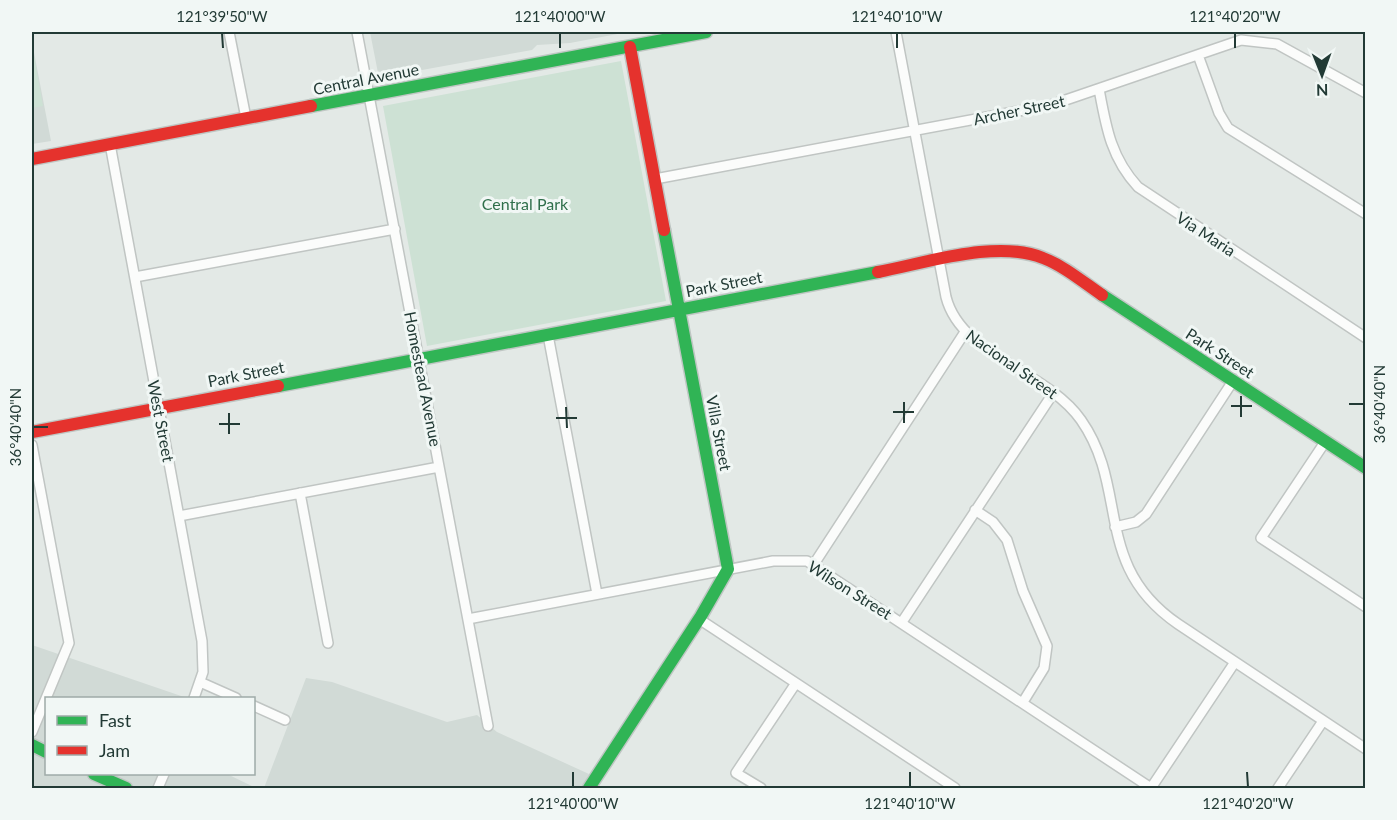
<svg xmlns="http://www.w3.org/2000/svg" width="1397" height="820" font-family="Lato,sans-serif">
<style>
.built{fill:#d1dad6}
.green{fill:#cde1d4}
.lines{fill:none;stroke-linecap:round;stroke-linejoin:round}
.street-casing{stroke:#c0c5c3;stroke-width:12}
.fast-casing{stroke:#bfc6c3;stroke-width:15}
.jam-casing{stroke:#bfc6c3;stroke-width:15}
.street{stroke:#fbfcfb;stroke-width:9}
.fast{stroke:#30b455;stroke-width:12}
.jam{stroke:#e5322d;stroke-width:12}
.ticks{fill:none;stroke:#223a35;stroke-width:2}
.labels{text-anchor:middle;stroke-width:6;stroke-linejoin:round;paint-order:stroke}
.street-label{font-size:16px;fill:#223a35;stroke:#f1f7f5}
.park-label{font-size:16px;fill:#2f6f4b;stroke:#f1f7f5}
.neatline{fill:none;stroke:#223a35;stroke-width:2}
.ticks-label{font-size:15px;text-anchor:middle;fill:#223a35}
</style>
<rect width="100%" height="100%" fill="#e3e9e6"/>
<path class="built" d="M 370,32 L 628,32 L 570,43 L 537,45 L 532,50 L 389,76 L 378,73 Z
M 32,42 L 51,141 L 32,144 Z
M 32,645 L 187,698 L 46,698 L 46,774 L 227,774 L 256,788 L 32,788 Z
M 306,678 L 332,682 L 447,722 L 477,715 L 497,732 L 589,774 L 581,788 L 264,788 Z"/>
<path class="green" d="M 32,45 L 43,106 L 32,108 Z
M 621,61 L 666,301 L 427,346 L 383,106 Z"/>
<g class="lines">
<g class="street-casing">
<path id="street" d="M 229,32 L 246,118
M 357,32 L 488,726
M 896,32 L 946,297 C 961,356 1046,370 1081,420 C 1130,490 1092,565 1178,624 L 1366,749
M 1198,55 L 1219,113 L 1228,128 L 1366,214
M 1099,89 C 1106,127 1111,158 1138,187 L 1366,338
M 110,144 L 202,641 L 203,672 L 194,698
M 655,179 L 1051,105 L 1241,40 L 1277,44 L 1366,93
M 135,277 L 395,229
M 548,335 L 597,594
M 1325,442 L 1261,538 L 1366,607
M 32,445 L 69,643 L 32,732
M 300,493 L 328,643
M 975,510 L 993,522 L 1007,540 L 1023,591 L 1047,646 L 1044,668 L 1023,702
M 179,516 L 439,467
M 1115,527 L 1136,522 L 1146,514 L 1233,381
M 814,564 L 965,332
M 468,619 L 773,561 L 807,561 L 1151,788
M 699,619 L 955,788
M 902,622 L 1054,392
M 200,682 L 236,698
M 254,706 L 285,720
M 158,788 L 164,774
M 761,788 L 736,773 L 796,683
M 1151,788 L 1235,662
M 1278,788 L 1323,721"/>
</g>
<g class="fast-casing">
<path id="fast" d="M 311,106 L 706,32
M 1102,295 L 1366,468
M 278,386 L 878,272
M 32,745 L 46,752
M 94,774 L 126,788
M 589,788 L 701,616 L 728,569 L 664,230"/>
</g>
<g class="jam-casing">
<path id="jam" d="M 630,47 L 664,230
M 32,159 L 311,106
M 878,272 C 926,263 997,239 1043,258 C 1064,266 1083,282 1102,295
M 32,432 L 278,386"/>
</g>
<use href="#street" class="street"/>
<use href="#fast" class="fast"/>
<use href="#jam" class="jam"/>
</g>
<path class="ticks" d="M 222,33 L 223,48M 560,33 L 560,48M 897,33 L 897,48M 1235,33 L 1235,48M 1241,396 L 1241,417M 904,402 L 904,423M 1349,404 L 1364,404M 1231,406 L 1252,406M 566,407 L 567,428M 893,412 L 914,412M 229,413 L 229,434M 556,418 L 577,418M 219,424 L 240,424M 33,427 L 48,427M 573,772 L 573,787M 910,772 L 910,787M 1247,772 L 1248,787"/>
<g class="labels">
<g class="street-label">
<text transform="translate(366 79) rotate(-11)" y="6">Central Avenue</text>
<text transform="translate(1019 110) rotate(-12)" y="6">Archer Street</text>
<text transform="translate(1206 234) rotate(33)" y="6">Via Maria</text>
<text transform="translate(724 284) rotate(-11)" y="6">Park Street</text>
<text transform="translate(1220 353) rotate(33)" y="6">Park Street</text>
<text transform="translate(1012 364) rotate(35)" y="6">Nacional Street</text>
<text transform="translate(246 374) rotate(-11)" y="6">Park Street</text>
<text transform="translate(423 379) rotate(79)" y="6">Homestead Avenue</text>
<text transform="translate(161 421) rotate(79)" y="6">West Street</text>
<text transform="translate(719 433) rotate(79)" y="6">Villa Street</text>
<text transform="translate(850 590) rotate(32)" y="6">Wilson Street</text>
</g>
<g class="park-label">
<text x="525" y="210">Central Park</text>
</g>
</g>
<rect width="1397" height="820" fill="none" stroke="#f1f7f5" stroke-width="66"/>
<rect x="45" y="697" width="210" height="78" fill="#f1f7f5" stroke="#9eaba8" stroke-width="1.5"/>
<rect x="57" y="716" width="30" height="9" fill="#30b455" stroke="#9eaba8" stroke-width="1.5"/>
<text x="99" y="727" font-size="18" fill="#223a35">Fast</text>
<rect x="57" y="746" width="30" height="9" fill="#e5322d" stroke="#9eaba8" stroke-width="1.5"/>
<text x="99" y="757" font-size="18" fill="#223a35">Jam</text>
<g transform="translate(1322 75) rotate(179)" stroke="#f1f7f5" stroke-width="4.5" paint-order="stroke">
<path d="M0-4.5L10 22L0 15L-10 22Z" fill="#223a35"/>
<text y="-9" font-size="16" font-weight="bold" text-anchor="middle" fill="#223a35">N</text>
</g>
<rect x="33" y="33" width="1331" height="754" class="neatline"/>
<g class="ticks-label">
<text x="222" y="22">121°39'50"W</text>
<text x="560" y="22">121°40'00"W</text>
<text x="897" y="22">121°40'10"W</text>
<text x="1235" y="22">121°40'20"W</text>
<text transform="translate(1380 404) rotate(-90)" y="5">36°40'40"N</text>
<text transform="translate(16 427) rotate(-90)" y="5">36°40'40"N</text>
<text x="573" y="809">121°40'00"W</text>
<text x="910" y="809">121°40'10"W</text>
<text x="1248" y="809">121°40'20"W</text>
</g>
</svg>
